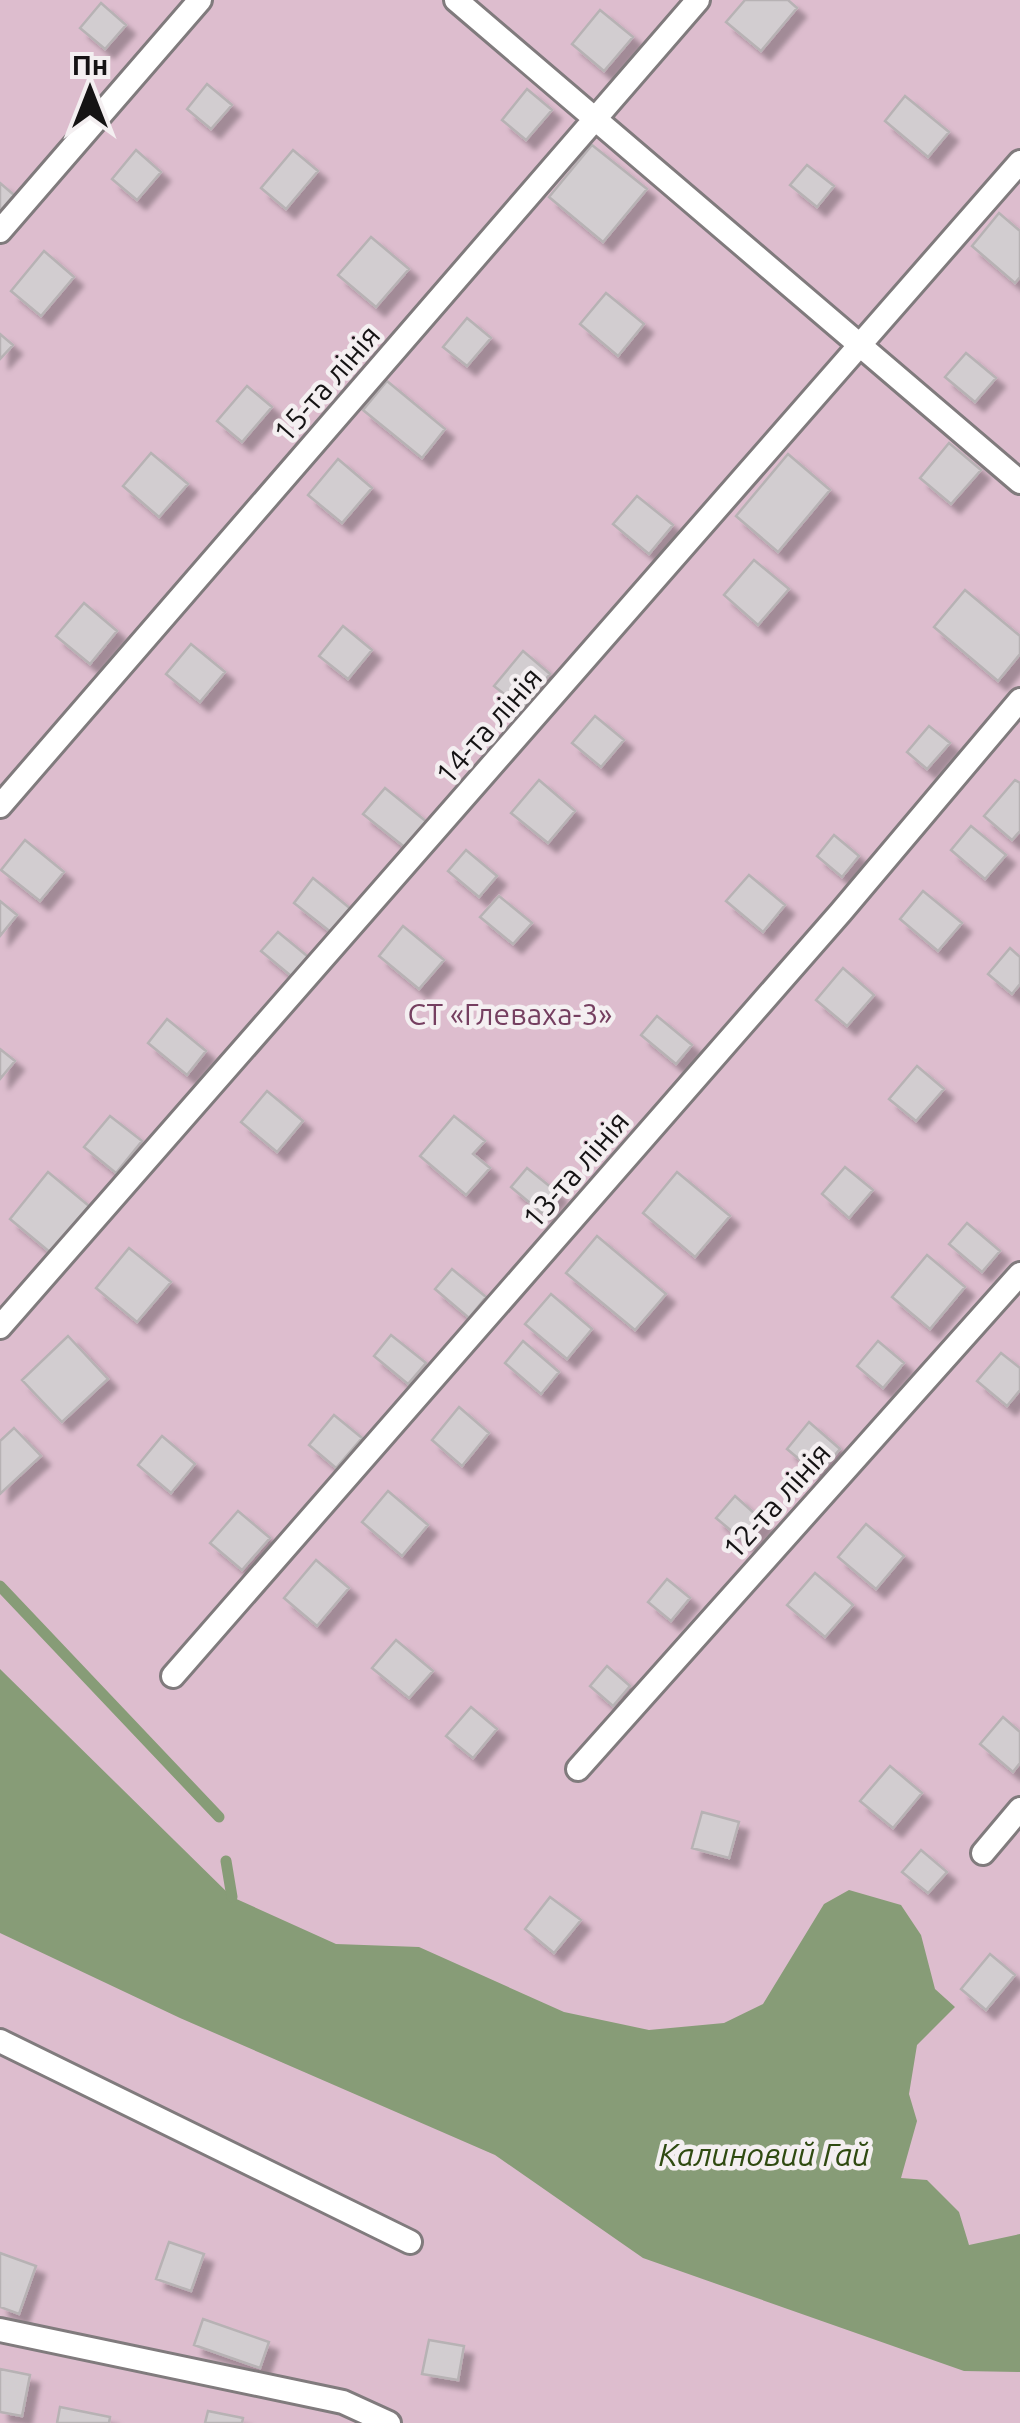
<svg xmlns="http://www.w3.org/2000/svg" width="1020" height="2423" font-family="Ubuntu,sans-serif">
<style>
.green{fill:#ddbdce}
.water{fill:#879c77}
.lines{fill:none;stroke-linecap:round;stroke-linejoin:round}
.stream{stroke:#879c77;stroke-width:11}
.building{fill:#d2cdd0;stroke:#b7b2b4;stroke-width:2.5;filter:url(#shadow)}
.service-casing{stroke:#807b7d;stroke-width:28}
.service{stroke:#fff;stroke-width:22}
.labels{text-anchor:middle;stroke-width:9;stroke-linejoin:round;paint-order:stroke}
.street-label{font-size:30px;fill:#151314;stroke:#f4eff1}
.park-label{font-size:30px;fill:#753f60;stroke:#f4eff1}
.water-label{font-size:32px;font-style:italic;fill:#2f4a11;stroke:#f4eff1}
</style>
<defs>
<filter id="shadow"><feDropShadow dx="9" dy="9" stdDeviation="2.5" flood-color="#0004"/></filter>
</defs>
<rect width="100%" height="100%" fill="#f4eff1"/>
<path class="green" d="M 0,0 L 1020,0 L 1020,2423 L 0,2423 Z"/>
<path class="water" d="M 0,1669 L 232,1897 L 336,1944 L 419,1947 L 564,2012 L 649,2030 L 724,2023 L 763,2004 L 824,1904 L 849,1890 L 901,1905 L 921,1935 L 935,1989 L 955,2007 L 917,2045 L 909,2094 L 917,2121 L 901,2178 L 927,2180 L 959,2212 L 969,2245 L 1020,2234 L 1020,2372 L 964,2371 L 643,2258 L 495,2155 L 180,2018 L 0,1933 Z"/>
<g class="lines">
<path class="stream" d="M 0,1586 L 219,1817
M 226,1861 L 232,1897"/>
</g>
<path class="building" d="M 745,0 L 788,0 L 797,8 L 761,51 L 726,22 Z
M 101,3 L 126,25 L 105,49 L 80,28 Z
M 600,10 L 633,37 L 604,71 L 572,44 Z
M 207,84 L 232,105 L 211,129 L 187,109 Z
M 527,89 L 552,110 L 526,140 L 502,120 Z
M 905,96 L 949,132 L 928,157 L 885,121 Z
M 592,145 L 647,189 L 603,242 L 549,197 Z
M 136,150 L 161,172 L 137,200 L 112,179 Z
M 293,150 L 318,171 L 286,209 L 261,188 Z
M 807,165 L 834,186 L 817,207 L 790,185 Z
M 0,183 L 14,195 L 0,211 Z
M 999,213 L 1020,231 L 1020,277 L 1015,283 L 972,246 Z
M 371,237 L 409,269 L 376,307 L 338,275 Z
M 44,251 L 74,277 L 41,316 L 11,291 Z
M 606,293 L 644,324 L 618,356 L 580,324 Z
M 467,318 L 491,338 L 467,366 L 443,347 Z
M 0,334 L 13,345 L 0,359 Z
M 966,353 L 996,378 L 975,402 L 945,377 Z
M 387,381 L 445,429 L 422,458 L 363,410 Z
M 247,386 L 272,407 L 242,442 L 217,421 Z
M 949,443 L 981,470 L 951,504 L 920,478 Z
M 151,453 L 188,484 L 159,517 L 123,486 Z
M 788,454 L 830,490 L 778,552 L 736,516 Z
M 338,459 L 372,488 L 342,523 L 308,495 Z
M 637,496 L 673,525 L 649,554 L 613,524 Z
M 754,560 L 789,589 L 758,625 L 724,595 Z
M 965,590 L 1020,636 L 1020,654 L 998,681 L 934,627 Z
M 84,603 L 117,631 L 90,664 L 56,636 Z
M 343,626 L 372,650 L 348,679 L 319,656 Z
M 191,644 L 225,672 L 200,702 L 166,674 Z
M 523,651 L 550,674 L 522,708 L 494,686 Z
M 595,716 L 624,740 L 601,767 L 572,743 Z
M 929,726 L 950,743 L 927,769 L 907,752 Z
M 539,780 L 575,811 L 548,843 L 511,813 Z
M 1015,780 L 1020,783 L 1020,831 L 1012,840 L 984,816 Z
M 385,788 L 428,823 L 407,849 L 363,814 Z
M 971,826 L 1006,855 L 985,879 L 951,850 Z
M 834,835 L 859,856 L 842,877 L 817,856 Z
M 25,840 L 64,872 L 40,901 L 1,870 Z
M 466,850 L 497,876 L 479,897 L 448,871 Z
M 749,875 L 785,905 L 763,932 L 726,901 Z
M 313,878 L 352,910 L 332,933 L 294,903 Z
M 923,891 L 962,923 L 938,951 L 900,919 Z
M 499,896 L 532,923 L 513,944 L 480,917 Z
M 0,901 L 17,915 L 0,936 Z
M 403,926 L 444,960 L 419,989 L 379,956 Z
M 278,932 L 312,960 L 296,980 L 261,951 Z
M 1010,948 L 1020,957 L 1020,984 L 1012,994 L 988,974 Z
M 843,968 L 874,995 L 847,1026 L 816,1000 Z
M 657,1016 L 692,1045 L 676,1064 L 641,1035 Z
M 167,1019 L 206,1051 L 187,1075 L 148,1043 Z
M 0,1049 L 15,1061 L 0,1079 Z
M 917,1066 L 944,1089 L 916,1121 L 889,1099 Z
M 267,1091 L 303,1121 L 277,1152 L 241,1122 Z
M 110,1116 L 142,1141 L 116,1173 L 84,1147 Z
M 454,1116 L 485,1141 L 473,1154 L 490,1168 L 466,1195 L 420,1156 Z
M 845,1167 L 873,1190 L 849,1218 L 822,1194 Z
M 527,1168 L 558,1193 L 542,1213 L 511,1187 Z
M 48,1172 L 89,1206 L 51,1253 L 10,1219 Z
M 677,1172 L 730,1216 L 695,1257 L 643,1213 Z
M 967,1223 L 1000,1251 L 982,1272 L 949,1244 Z
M 597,1236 L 666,1294 L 635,1330 L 566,1273 Z
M 129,1248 L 171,1282 L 137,1322 L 96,1288 Z
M 927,1255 L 965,1287 L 930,1329 L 892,1297 Z
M 452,1269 L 486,1297 L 469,1318 L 435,1289 Z
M 551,1294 L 592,1329 L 567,1359 L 525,1324 Z
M 391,1335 L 426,1363 L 408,1384 L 374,1356 Z
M 68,1336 L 108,1379 L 62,1422 L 22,1380 Z
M 523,1341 L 559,1372 L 541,1394 L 505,1363 Z
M 878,1341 L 904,1363 L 883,1388 L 857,1366 Z
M 1001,1353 L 1020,1368 L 1020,1390 L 1007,1406 L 977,1381 Z
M 459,1407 L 489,1433 L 462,1466 L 432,1440 Z
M 334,1415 L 362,1438 L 336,1468 L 309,1445 Z
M 809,1422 L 840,1449 L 818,1475 L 787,1449 Z
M 14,1428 L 41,1456 L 0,1494 L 0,1441 Z
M 162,1436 L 195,1464 L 171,1493 L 138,1465 Z
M 388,1491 L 428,1525 L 402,1556 L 362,1522 Z
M 735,1496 L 764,1522 L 746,1543 L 716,1518 Z
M 238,1511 L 270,1538 L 242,1570 L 210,1543 Z
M 866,1524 L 904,1556 L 876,1589 L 838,1557 Z
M 316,1560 L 349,1588 L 317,1626 L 284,1598 Z
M 815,1573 L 853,1605 L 825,1637 L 787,1605 Z
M 667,1579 L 690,1598 L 671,1621 L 648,1602 Z
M 396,1640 L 433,1671 L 409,1698 L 372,1668 Z
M 607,1666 L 630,1686 L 613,1706 L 590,1686 Z
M 471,1707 L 497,1729 L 473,1758 L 446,1736 Z
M 1003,1717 L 1020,1732 L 1020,1763 L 1013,1772 L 980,1744 Z
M 890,1766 L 922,1793 L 893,1828 L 860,1801 Z
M 702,1812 L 739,1822 L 729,1858 L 692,1848 Z
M 921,1850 L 947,1872 L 928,1893 L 902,1872 Z
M 550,1897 L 581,1920 L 554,1953 L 525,1929 Z
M 990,1954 L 1015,1975 L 986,2010 L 961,1989 Z
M 169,2242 L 204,2254 L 191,2291 L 156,2279 Z
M 0,2253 L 36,2266 L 19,2314 L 0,2307 Z
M 203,2319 L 269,2342 L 260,2368 L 194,2345 Z
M 429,2340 L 464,2346 L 458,2380 L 422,2374 Z
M 0,2369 L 30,2375 L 22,2416 L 0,2412 Z
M 60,2407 L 110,2417 L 109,2423 L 57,2423 Z
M 208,2411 L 243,2418 L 242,2423 L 205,2423 Z"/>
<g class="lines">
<g class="service-casing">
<path id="service" d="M 456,0 L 1020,482
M 0,231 L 200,0
M 0,806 L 698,0
M 0,1327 L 1020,162
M 173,1676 L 841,912 L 1020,700
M 578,1769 L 1020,1274
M 983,1853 L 1020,1809
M 0,2041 L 410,2242
M 0,2330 L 343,2402 L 389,2423"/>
</g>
<use href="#service" class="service"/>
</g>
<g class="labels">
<g class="street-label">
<text transform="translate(327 384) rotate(-49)" y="10">15-та лінія</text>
<text transform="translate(489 726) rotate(-49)" y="10">14-та лінія</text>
<text transform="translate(576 1170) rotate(-49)" y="10">13-та лінія</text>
<text transform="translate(777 1501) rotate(-48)" y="10">12-та лінія</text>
</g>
<g class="park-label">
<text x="510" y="1025">СТ «Глеваха-3»</text>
</g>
<g class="water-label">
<text x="764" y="2166">Калиновий Гай</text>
</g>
</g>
<g transform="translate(90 90)" stroke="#f4eff1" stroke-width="8" paint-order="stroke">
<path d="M0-8L18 38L0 25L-18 38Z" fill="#151314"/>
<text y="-15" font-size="28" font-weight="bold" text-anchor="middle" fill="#151314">Пн</text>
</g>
</svg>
